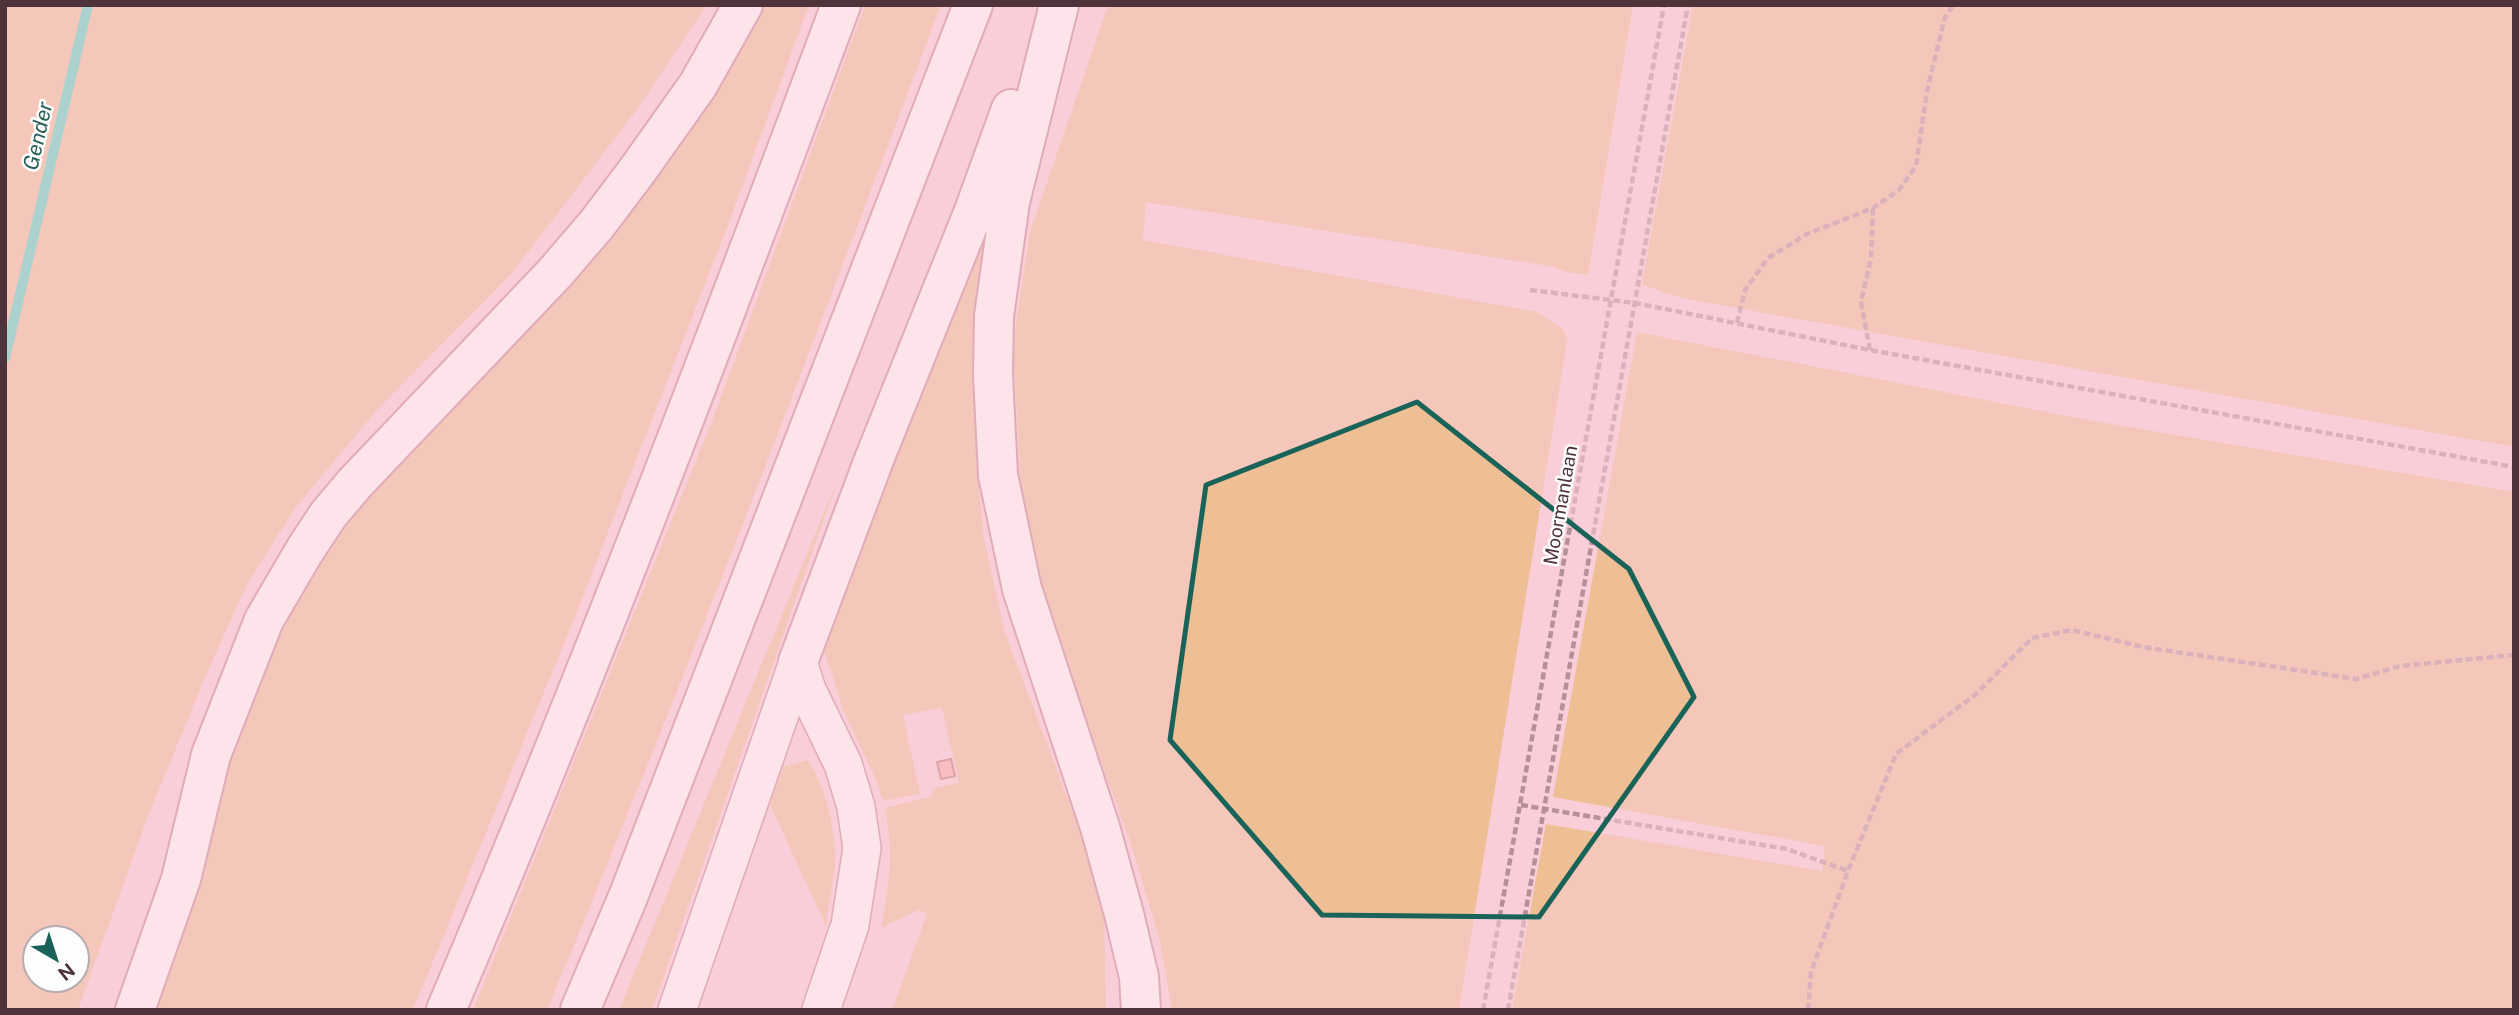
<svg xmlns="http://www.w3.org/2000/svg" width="2519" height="1015" font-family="'Public Sans',sans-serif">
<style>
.green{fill:#eebe95;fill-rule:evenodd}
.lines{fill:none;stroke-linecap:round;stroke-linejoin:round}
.stream{stroke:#4cd8c3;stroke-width:10}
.building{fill:#faa8a5;stroke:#b77472;stroke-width:2}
.minor-casing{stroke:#c38193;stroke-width:40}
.highway-casing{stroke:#c38193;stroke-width:42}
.path{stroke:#b58f99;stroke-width:4.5;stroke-dasharray:7 3.5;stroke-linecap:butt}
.minor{stroke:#fff;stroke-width:37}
.highway{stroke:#fff;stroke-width:38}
.marked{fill:none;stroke:#196358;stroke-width:5;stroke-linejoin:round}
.labels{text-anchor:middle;stroke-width:5;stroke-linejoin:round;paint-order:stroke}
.street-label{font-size:19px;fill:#4f333b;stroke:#fdfdfd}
.water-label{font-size:21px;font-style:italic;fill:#275f56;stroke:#fdfdfd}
</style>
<rect width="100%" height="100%" fill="#faced9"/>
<path class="green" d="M 5,5 L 707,5 L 638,108 L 513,272 L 377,410 L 296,507 L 247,584 L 203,682 L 147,819 L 78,1010 L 5,1010 ZM 35,938 L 77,938 L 77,980 L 35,980 Z
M 757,5 L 809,5 L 725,233 L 572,624 L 413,1010 L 142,1010 L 255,677 L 333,534 Z
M 865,5 L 941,5 C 814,342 686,678 547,1010 L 473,1010 L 714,416 Z
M 1108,5 L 1633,5 L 1588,275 L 1567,272 L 1549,266 L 1146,202 L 1143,240 L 1537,312 L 1563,329 L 1567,342 L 1459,1010 L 1172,1010 L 1160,941 L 1129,838 L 1037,587 L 1020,477 L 1013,342 L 1030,232 Z
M 1693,5 L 2514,5 L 2514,447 L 1692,300 L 1662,292 L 1642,284 Z
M 979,227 L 992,232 L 975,331 L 976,459 L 984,538 L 1004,630 L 1089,855 L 1104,911 L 1106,1010 L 892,1010 L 927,914 L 918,910 L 881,928 C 890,880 894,856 885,808 L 933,796 L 932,789 L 959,783 L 942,708 L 903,715 L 920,794 L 883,801 L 876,780 L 844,712 L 824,650 L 845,582 Z
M 1637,332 L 2088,420 L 2514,492 L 2514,1010 L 1512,1010 L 1546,824 L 1822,871 L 1825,846 L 1553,797 Z
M 839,476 L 652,1010 L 619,1010 Z
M 808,760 C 824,786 833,819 835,849 C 837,869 828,904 826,926 L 770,805 L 783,767 Z"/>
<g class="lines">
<path class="stream" d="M 5,358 L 88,5"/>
</g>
<path class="building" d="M 951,759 L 955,776 L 941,779 L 937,762 Z"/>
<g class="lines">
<g class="minor-casing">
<path id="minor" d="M 798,662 L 807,690 L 843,764 L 856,807 L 862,848 L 850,925 L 821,1010
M 677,1010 L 798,662"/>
</g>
<g class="highway-casing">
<path id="highway" d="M 1059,5 L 1010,202 L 994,316 L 993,375 L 998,475 L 1022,589 L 1100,827 L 1124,914 L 1139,977 L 1141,1010
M 798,662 L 875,457 L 974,211 L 1011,109
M 135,1010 L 181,879 L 211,755 L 264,620 L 305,550 L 328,515 L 355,483 L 554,274 L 597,224 L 637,171 L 698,85 L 743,5
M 446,1010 C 587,679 715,342 841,5
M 580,1010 L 628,897 L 973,5"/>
</g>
<path class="path" d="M 1530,290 L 1635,303 L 1870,350 L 2514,467
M 1737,323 L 1745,290 L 1768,258 L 1807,234 L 1873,208 L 1899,190 L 1916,166 L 1927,91 L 1945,17 L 1953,5
M 1870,350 L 1861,302 L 1871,258 L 1873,208
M 1521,805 L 1787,849 L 1848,871
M 1483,1010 L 1664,5
M 1508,1010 L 1688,5
M 1808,1010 L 1811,972 L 1848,871 L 1896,754 L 1976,694 L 2032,638 L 2072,630 L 2143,647 L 2356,679 L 2400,666 L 2514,655"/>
<use href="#minor" class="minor"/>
<use href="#highway" class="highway"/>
</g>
<path d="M0 0H2519V1015H0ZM 1417,402 L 1629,569 L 1694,697 L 1539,917 L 1322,915 L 1170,740 L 1206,485 Z" fill="#faced9" fill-opacity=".55" fill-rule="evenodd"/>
<path class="marked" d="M 1417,402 L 1629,569 L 1694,697 L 1539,917 L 1322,915 L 1170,740 L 1206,485 Z"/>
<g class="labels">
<g class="street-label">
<text transform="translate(1560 505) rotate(-80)" y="7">Moormanlaan</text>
</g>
<g class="water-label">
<text transform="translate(38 136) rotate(-77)" y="7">Gender</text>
</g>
</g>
<rect width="2519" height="1015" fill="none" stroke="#4f333b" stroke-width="14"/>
<g transform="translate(56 959) rotate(141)"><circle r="33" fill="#fdfdfd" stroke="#b7acaf" stroke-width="2"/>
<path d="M0-5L12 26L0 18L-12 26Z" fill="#196358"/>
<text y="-10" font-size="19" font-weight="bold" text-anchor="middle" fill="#4f333b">N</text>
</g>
</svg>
